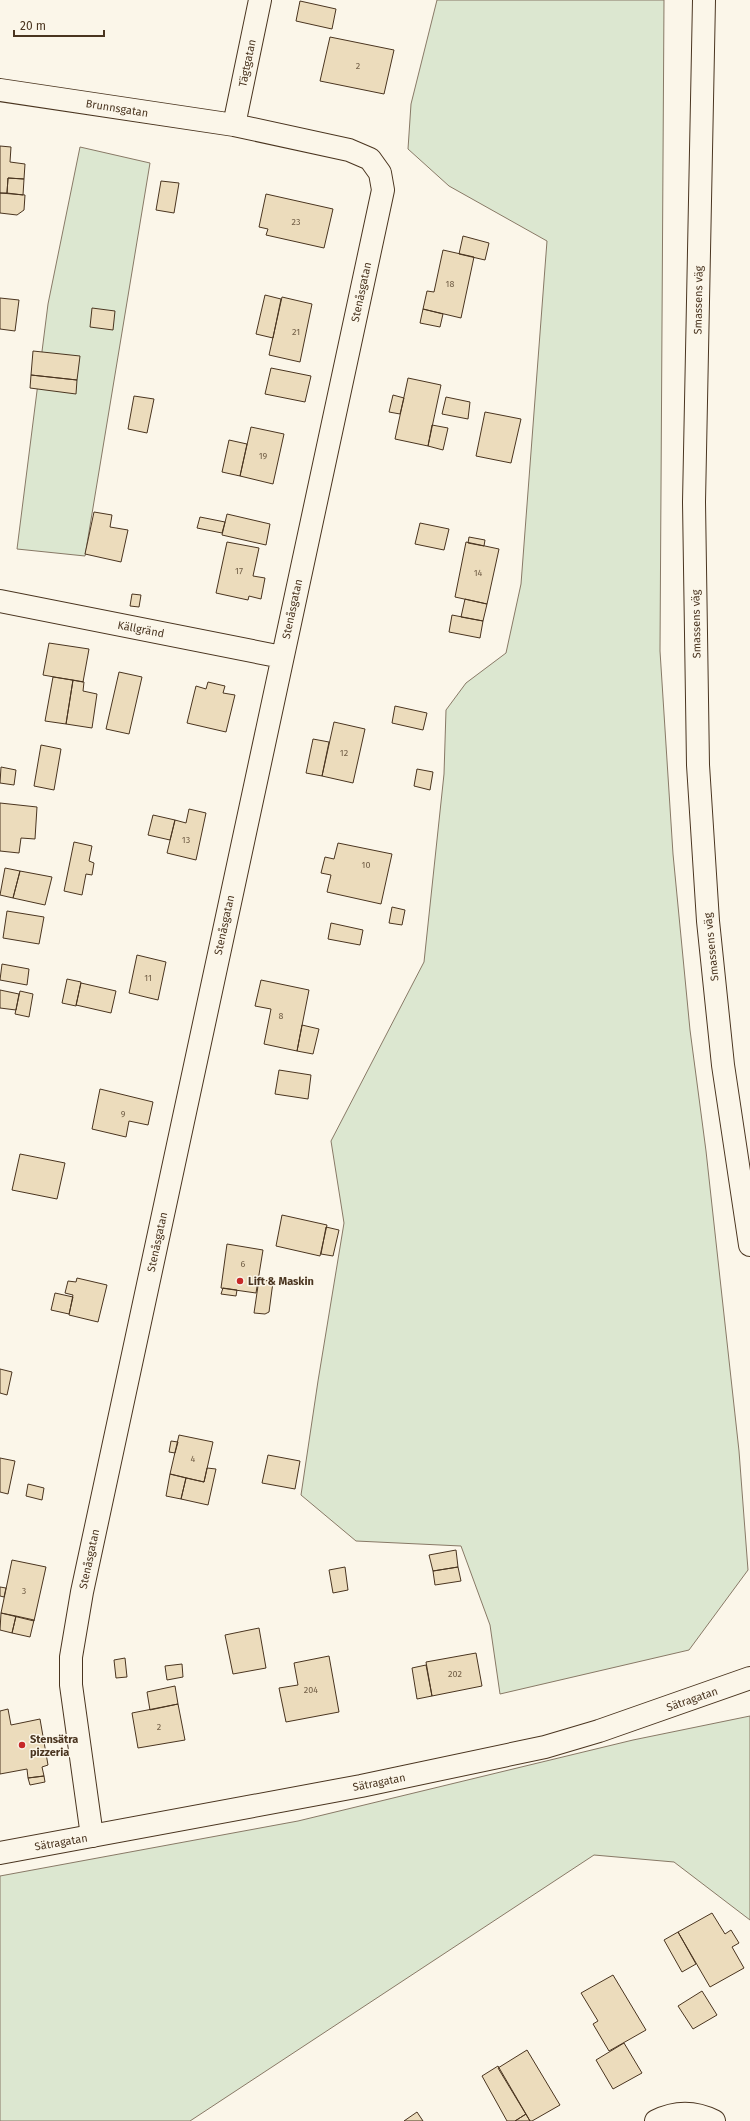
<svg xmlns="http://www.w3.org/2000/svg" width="750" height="2121" font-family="'Fira Sans',sans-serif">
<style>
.green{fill:#dce7d0;stroke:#887966}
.building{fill:#ecdcbc;stroke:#4a3520}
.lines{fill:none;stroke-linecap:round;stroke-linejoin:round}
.street-casing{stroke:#4a3520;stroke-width:24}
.secondary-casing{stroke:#4a3520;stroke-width:24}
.street{stroke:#fbf6e9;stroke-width:22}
.secondary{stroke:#fbf6e9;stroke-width:22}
.poi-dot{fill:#c62828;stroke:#fbf6e9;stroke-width:1.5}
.labels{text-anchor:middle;stroke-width:3;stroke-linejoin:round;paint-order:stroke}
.number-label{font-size:9px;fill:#725f47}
.street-label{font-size:11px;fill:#4a3520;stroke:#fbf6e9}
.poi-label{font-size:11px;font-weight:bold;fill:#4a3520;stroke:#fbf6e9;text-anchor:start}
</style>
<rect width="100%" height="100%" fill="#fbf6e9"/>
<path class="green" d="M 437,0 L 664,0 L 660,651 L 673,854 L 690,1030 L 706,1151 L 739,1451 L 748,1570 L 689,1650 L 500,1694 L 490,1625 L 461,1546 L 356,1541 L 301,1495 L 318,1381 L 344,1223 L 331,1141 L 424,962 L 444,774 L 446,710 L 466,683 L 506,653 L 521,584 L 547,241 L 449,186 L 408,149 L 411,104 Z
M 80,147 L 150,163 L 85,556 L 17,549 L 48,304 Z
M 750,1716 L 750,1920 L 674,1862 L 594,1855 L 190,2121 L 0,2121 L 0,1876 L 298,1821 L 633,1740 Z"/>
<path class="building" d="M 300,1 L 336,9 L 332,29 L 296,21 Z
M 330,37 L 394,50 L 384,94 L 320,81 Z
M 0,146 L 11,147 L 10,162 L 25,164 L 24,179 L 8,178 L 7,193 L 0,193 Z
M 8,178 L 24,179 L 23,195 L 7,193 Z
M 161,181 L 179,183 L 174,213 L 156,210 Z
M 0,193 L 25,195 L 24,210 L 17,215 L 0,213 Z
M 266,194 L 333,209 L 324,248 L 266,235 L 268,229 L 259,227 Z
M 463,236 L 489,243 L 485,260 L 459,254 Z
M 443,250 L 474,257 L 461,318 L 423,309 L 427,291 L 434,292 Z
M 265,295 L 281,299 L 273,338 L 256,334 Z
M 282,297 L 312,304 L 300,362 L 269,355 Z
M 0,298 L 19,300 L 15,331 L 0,329 Z
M 92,308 L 115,311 L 113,330 L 90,327 Z
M 423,309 L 443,314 L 440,327 L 420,323 Z
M 33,351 L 80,356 L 77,380 L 31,375 Z
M 271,368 L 311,376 L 305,402 L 265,394 Z
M 31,375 L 77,380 L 76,394 L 30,388 Z
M 408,378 L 441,385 L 428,446 L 395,439 Z
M 393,395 L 404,398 L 400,414 L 389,412 Z
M 134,396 L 154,399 L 147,433 L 128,429 Z
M 446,397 L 470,402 L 468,419 L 442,414 Z
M 485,412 L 521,419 L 511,463 L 476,456 Z
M 432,425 L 448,428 L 443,450 L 428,446 Z
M 251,427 L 284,434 L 273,484 L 240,476 Z
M 229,440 L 247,444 L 240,476 L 222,472 Z
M 94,512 L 112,515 L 110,527 L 128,530 L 121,562 L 85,554 Z
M 227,514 L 270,524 L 266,545 L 222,535 Z
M 200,517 L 225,522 L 222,533 L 197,528 Z
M 420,523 L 449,529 L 444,550 L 415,544 Z
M 469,537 L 485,540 L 484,546 L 468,543 Z
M 227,542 L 259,548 L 253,576 L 265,578 L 261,599 L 249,596 L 248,600 L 216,593 Z
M 466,542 L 499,549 L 487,604 L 455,597 Z
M 132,594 L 141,595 L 139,607 L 130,606 Z
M 465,599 L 487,604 L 483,621 L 461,617 Z
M 452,615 L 483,621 L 480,638 L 449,632 Z
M 49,643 L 89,649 L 83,682 L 43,675 Z
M 119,672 L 142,677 L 129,734 L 106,729 Z
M 53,677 L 73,680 L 66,724 L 45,721 Z
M 73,680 L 84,682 L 83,691 L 97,694 L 92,728 L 66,724 Z
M 208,682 L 225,686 L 223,693 L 235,695 L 226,732 L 187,723 L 196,686 L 206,689 Z
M 395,706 L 427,713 L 423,730 L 392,723 Z
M 334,722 L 365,729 L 353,783 L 322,776 Z
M 313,739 L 329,742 L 322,776 L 306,773 Z
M 41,745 L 61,749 L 54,790 L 34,786 Z
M 1,767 L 16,770 L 14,785 L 0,783 Z
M 417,769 L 433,772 L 430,790 L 414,786 Z
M 0,803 L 37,807 L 35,839 L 21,838 L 19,853 L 0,851 Z
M 189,809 L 206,813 L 196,860 L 167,853 L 175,820 L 186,823 Z
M 153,815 L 175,820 L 170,840 L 148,835 Z
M 74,842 L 92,846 L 89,861 L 94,863 L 92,875 L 86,874 L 82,895 L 64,891 Z
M 338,843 L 392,854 L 381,904 L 327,892 L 331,875 L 321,873 L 325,857 L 334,859 Z
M 5,868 L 20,871 L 13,898 L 0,895 Z
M 20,871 L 52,877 L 45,905 L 13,898 Z
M 392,907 L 405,910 L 402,925 L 389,923 Z
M 7,911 L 44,917 L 39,944 L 3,938 Z
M 331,923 L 363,930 L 360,945 L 328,939 Z
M 137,955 L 166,962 L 158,1000 L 129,993 Z
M 2,964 L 29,969 L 27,985 L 0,980 Z
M 67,979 L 81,982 L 76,1006 L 62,1003 Z
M 261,980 L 309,990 L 297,1051 L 264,1044 L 271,1009 L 255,1006 Z
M 81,983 L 116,991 L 111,1013 L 76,1005 Z
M 0,990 L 19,994 L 16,1010 L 0,1008 Z
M 20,991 L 33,994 L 29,1017 L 15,1014 Z
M 302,1025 L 319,1029 L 313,1054 L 297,1051 Z
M 279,1070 L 311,1075 L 308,1099 L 275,1094 Z
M 100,1089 L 153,1102 L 148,1125 L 129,1121 L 126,1137 L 92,1129 Z
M 20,1154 L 65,1163 L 57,1199 L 12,1190 Z
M 282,1215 L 327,1225 L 320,1256 L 276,1246 Z
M 326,1227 L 339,1230 L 333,1256 L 321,1254 Z
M 227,1244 L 263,1250 L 256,1293 L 221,1288 Z
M 77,1278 L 107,1285 L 98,1322 L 69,1315 L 73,1295 L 65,1293 L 68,1281 L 76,1282 Z
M 259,1279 L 273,1282 L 269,1312 L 265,1314 L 254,1313 Z
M 223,1288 L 237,1290 L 236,1296 L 221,1294 Z
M 55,1293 L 73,1297 L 69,1314 L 51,1310 Z
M 0,1369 L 12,1372 L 7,1395 L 0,1393 Z
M 179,1435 L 213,1442 L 204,1482 L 170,1474 Z
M 171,1441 L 178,1442 L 175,1453 L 169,1452 Z
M 268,1455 L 300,1461 L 295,1489 L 262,1483 Z
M 0,1458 L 15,1461 L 8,1494 L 0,1492 Z
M 207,1468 L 216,1469 L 208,1505 L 181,1499 L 186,1478 L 204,1482 Z
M 170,1474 L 186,1478 L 181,1499 L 166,1496 Z
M 28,1484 L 44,1488 L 42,1500 L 26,1496 Z
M 456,1550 L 458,1567 L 433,1571 L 429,1555 Z
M 12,1560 L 46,1567 L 34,1621 L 1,1613 Z
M 345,1567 L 348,1590 L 333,1593 L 329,1570 Z
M 458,1567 L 461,1581 L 435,1585 L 433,1571 Z
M 0,1587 L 6,1588 L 4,1597 L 0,1596 Z
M 1,1613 L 16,1616 L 12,1633 L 0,1630 Z
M 16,1616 L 34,1620 L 30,1637 L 12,1633 Z
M 259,1628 L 266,1668 L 233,1674 L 225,1635 Z
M 476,1653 L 482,1686 L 432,1696 L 426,1662 Z
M 329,1656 L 339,1712 L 286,1722 L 279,1688 L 298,1685 L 294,1663 Z
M 125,1658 L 127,1677 L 116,1678 L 114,1660 Z
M 182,1664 L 183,1677 L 167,1680 L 165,1666 Z
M 426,1665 L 432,1696 L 417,1699 L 412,1668 Z
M 175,1686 L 178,1704 L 150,1710 L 147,1692 Z
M 178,1704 L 185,1740 L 138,1748 L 132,1713 Z
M 8,1709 L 11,1725 L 40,1719 L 48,1765 L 42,1767 L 44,1776 L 28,1778 L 27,1769 L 0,1774 L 0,1711 Z
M 44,1776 L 45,1782 L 30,1785 L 28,1778 Z
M 712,1913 L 725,1934 L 731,1930 L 739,1943 L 732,1947 L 744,1968 L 710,1987 L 678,1932 Z
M 678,1932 L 696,1964 L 682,1972 L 664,1940 Z
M 613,1975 L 646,2030 L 609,2051 L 593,2024 L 598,2021 L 581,1993 Z
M 702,1991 L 717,2015 L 693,2029 L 678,2006 Z
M 624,2043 L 642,2073 L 613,2089 L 596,2060 Z
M 527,2050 L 560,2105 L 532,2121 L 530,2121 L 498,2068 Z
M 498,2066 L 526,2114 L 515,2121 L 507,2121 L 482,2076 Z
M 417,2112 L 423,2121 L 404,2121 Z
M 526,2114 L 530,2121 L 515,2121 Z"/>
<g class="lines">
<g class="street-casing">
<path id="street" d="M 0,90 L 234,125 L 349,150 L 370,159 L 380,173 L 383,190 L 82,1592 L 71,1657 L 71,1685 L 92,1836
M 234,125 L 260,0
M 0,601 L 282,657
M 656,2121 C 676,2111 694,2111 714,2121"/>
</g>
<g class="secondary-casing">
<path id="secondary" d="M 704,0 L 694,502 L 698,765 L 708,921 L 723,1065 L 750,1245
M 0,1853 L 361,1786 L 545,1747 L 599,1731 L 750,1678"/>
</g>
<use href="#street" class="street"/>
<use href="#secondary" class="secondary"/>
</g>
<g class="poi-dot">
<circle cx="240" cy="1281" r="4"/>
<circle cx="22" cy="1745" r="4"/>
</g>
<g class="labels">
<g class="number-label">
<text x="358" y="69">2</text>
<text x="296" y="225">23</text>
<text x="450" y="287">18</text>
<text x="296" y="335">21</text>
<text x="263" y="459">19</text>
<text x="239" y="574">17</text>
<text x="478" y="576">14</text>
<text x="344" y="756">12</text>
<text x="186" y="843">13</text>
<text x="366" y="868">10</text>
<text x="148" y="981">11</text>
<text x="281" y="1019">8</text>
<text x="123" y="1117">9</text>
<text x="243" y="1267">6</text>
<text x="193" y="1462">4</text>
<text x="24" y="1594">3</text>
<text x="455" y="1677">202</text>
<text x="311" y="1693">204</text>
<text x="159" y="1730">2</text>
</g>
<g class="street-label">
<text transform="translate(247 63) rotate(-78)" y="4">Tägtgatan</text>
<text transform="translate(117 108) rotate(9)" y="4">Brunnsgatan</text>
<text transform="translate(361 292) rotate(-78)" y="4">Stenåsgatan</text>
<text transform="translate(698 300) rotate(-89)" y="4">Smassens väg</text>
<text transform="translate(292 609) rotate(-78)" y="4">Stenåsgatan</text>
<text transform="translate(696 624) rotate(-91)" y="4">Smassens väg</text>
<text transform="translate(141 629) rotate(11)" y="4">Källgränd</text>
<text transform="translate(224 925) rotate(-78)" y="4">Stenåsgatan</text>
<text transform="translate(711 947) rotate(-96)" y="4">Smassens väg</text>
<text transform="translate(157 1242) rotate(-78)" y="4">Stenåsgatan</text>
<text transform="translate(89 1559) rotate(-78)" y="4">Stenåsgatan</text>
<text transform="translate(692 1699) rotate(-19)" y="4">Sätragatan</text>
<text transform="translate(379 1782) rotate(-11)" y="4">Sätragatan</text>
<text transform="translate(61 1842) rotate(-10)" y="4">Sätragatan</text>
</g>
<g class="poi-label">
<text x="248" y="1285">Lift &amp; Maskin</text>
<text x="30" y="1743">Stensätra<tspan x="30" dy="13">pizzeria</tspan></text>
</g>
</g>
<path d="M14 30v6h90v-6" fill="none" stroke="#4a3520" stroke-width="2"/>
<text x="20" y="30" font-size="12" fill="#4a3520" stroke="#fbf6e9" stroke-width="3" paint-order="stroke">20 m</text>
</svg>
